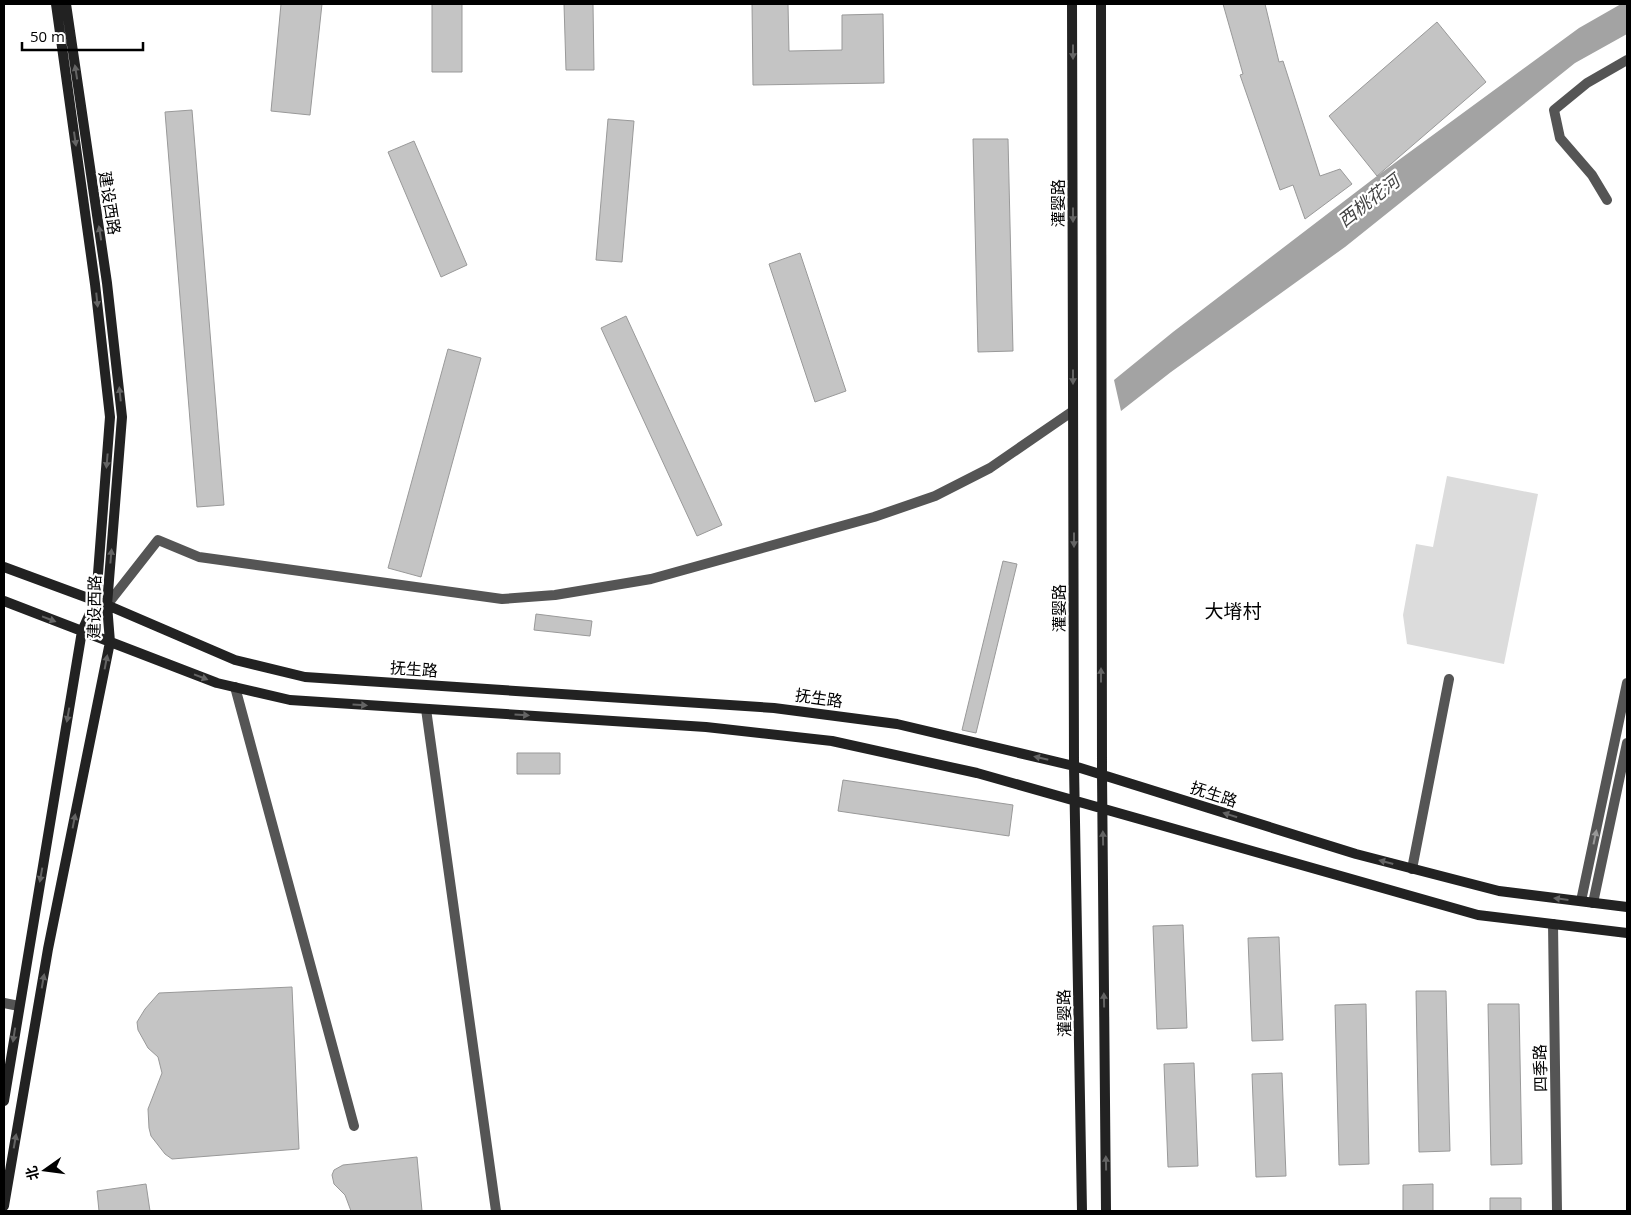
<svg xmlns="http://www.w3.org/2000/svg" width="1631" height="1215" font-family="'Open Sans','Noto Sans SC',sans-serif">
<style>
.green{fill:#dcdcdc}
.water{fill:#a3a3a3}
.building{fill:#c4c4c4;stroke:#999}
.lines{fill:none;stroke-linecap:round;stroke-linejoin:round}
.lane{stroke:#555;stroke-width:10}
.street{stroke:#555;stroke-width:10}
.secondary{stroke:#222;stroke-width:10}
.oneway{fill:#646464}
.oneway2{fill:#999}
.labels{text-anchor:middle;stroke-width:4.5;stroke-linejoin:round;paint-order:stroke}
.street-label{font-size:16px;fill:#000;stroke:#fff}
.water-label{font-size:18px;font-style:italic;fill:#444;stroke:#fff}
.quarter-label{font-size:19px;fill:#000;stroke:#fff}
</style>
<rect width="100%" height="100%" fill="#fff"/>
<path class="green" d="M 1447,476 L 1538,494 L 1504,664 L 1407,644 L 1403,615 L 1416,544 L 1433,547 Z"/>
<path class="water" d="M 1621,4 L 1627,4 L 1627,34 L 1575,63 L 1345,247 L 1171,372 L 1121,411 L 1114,380 L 1173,332 L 1377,176 L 1579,28 Z"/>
<path class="building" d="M 281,4 L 322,4 L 310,115 L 271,111 Z
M 432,4 L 462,4 L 462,72 L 432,72 Z
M 564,4 L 593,4 L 594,70 L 566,70 Z
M 752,4 L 788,4 L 789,51 L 842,50 L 842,15 L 883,14 L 884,83 L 753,85 Z
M 1223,4 L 1265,4 L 1279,62 L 1283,61 L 1320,176 L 1340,169 L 1352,184 L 1305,219 L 1293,185 L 1280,190 L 1240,75 L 1243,74 Z
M 1437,22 L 1486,82 L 1377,176 L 1329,116 Z
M 192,110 L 224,505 L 197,507 L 165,112 Z
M 608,119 L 634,121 L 622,262 L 596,260 Z
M 973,139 L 1008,139 L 1013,351 L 978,352 Z
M 414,141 L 467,265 L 441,277 L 388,152 Z
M 800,253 L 846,391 L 815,402 L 769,264 Z
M 626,316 L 722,525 L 697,536 L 601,328 Z
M 448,349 L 481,358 L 421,577 L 388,568 Z
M 1003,561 L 1017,564 L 976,733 L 962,730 Z
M 536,614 L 592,621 L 590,636 L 534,630 Z
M 517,753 L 560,753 L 560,774 L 517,774 Z
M 843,780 L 1013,805 L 1009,836 L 838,811 Z
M 1183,925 L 1187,1028 L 1157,1029 L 1153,926 Z
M 1279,937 L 1283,1040 L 1252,1041 L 1248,938 Z
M 292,987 L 299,1149 L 172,1159 L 165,1154 L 151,1136 L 149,1128 L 148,1109 L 162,1073 L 158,1057 L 148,1048 L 138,1030 L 137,1022 L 145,1009 L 159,993 Z
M 1416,991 L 1446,991 L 1450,1151 L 1419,1152 Z
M 1366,1004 L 1369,1164 L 1339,1165 L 1335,1005 Z
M 1488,1004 L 1519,1004 L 1522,1164 L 1491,1165 Z
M 1194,1063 L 1198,1166 L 1168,1167 L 1164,1064 Z
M 1282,1073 L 1286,1176 L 1256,1177 L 1252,1074 Z
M 417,1157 L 422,1211 L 351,1211 L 345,1195 L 334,1184 L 332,1175 L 334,1170 L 343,1165 Z
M 146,1184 L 150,1211 L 99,1211 L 97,1191 Z
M 1433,1184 L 1433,1211 L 1403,1211 L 1403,1185 Z
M 1490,1198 L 1521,1198 L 1521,1211 L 1490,1211 Z"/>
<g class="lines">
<path class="lane" d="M 1607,200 L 1592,175 L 1560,138 L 1554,110 L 1587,83 L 1627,60
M 235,687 L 354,1126"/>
<path class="street" d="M 107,605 L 158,540 L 199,557 L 502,599 L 555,595 L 651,579 L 874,517 L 935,496 L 990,468 L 1073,411
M 426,709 L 496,1211
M 1412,869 L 1449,679
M 1581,901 L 1627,683
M 1593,903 L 1627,743
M 1553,924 L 1557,1211
M 4,1003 L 19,1006"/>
<path class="secondary" d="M 1072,4 L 1074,766 L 1082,1211
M 1101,4 L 1102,774 L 1106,1211
M 4,567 L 107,605 L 235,660 L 305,677 L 774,708 L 897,724 L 1074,766 L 1356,854 L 1499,891 L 1627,907
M 4,601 L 217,683 L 290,700 L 706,727 L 832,741 L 977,773 L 1478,915 L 1627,933
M 4,1101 L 82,631 L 96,600 L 110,417 L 95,284 L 56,4
M 4,1206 L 48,949 L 110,642 L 107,605 L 122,417 L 107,283 L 66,4"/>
</g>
<defs><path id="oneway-solid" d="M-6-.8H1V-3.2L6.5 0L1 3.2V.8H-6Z" transform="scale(1.25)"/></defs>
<g class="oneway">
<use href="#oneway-solid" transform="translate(1073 52) rotate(90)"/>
<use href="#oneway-solid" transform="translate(76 72) rotate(-99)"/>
<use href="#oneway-solid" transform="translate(75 139) rotate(82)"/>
<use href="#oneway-solid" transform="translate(1073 215) rotate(90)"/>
<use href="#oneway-solid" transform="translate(100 233) rotate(-99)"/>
<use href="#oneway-solid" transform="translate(97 300) rotate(84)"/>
<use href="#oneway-solid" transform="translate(1073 377) rotate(90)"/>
<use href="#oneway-solid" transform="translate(120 394) rotate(-96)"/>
<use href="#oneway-solid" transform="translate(107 461) rotate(95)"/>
<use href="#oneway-solid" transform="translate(1074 540) rotate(90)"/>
<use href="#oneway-solid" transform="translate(111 556) rotate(-85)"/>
<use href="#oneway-solid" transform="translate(49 619) rotate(21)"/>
<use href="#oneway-solid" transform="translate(106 662) rotate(-79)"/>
<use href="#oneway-solid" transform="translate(1101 675) rotate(-90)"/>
<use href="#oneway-solid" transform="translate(201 677) rotate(21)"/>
<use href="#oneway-solid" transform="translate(360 705) rotate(4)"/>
<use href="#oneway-solid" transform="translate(68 715) rotate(100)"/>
<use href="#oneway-solid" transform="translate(522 715) rotate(4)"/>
<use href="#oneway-solid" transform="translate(1041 758) rotate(-167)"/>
<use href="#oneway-solid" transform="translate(1230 815) rotate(-162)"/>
<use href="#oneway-solid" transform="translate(74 821) rotate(-79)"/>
<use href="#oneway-solid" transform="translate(1103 838) rotate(-91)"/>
<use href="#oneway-solid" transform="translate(1386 862) rotate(-165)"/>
<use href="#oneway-solid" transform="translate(41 875) rotate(100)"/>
<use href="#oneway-solid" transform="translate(1561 899) rotate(-173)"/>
<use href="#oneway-solid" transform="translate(43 981) rotate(-80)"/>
<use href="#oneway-solid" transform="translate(1104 1000) rotate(-91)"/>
<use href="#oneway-solid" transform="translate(14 1035) rotate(99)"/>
<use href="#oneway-solid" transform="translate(15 1141) rotate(-80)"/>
<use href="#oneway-solid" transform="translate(1106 1163) rotate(-91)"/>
</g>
<use class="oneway2" href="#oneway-solid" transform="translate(1595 837) rotate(-78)"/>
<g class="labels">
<g class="street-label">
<text transform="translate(110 203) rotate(81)" y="6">建设西路</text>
<text transform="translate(1058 203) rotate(-90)" y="6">灌婴路</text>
<text transform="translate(94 607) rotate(-89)" y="6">建设西路</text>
<text transform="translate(1059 608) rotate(-90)" y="6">灌婴路</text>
<text transform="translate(414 669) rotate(4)" y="6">抚生路</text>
<text transform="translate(819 698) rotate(8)" y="6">抚生路</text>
<text transform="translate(1214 794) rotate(18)" y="6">抚生路</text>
<text transform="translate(1064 1013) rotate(-91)" y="6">灌婴路</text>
<text transform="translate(1540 1068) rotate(-91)" y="6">四季路</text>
</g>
<g class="water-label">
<text transform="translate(1369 201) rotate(-38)" y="6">西桃花河</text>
</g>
<g class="quarter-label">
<text x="1233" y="618">大塉村</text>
</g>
</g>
<rect width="1631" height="1215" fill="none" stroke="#000000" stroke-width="10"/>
<g transform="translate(45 1170) rotate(256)" stroke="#ffffff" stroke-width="4" paint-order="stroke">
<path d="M0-4L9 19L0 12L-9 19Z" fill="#000000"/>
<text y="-8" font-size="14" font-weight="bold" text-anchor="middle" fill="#000000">北</text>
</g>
<path d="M22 42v8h121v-8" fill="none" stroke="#000000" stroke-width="2.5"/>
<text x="30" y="42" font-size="15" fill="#000000" stroke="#ffffff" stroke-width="4" paint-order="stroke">50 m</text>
</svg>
